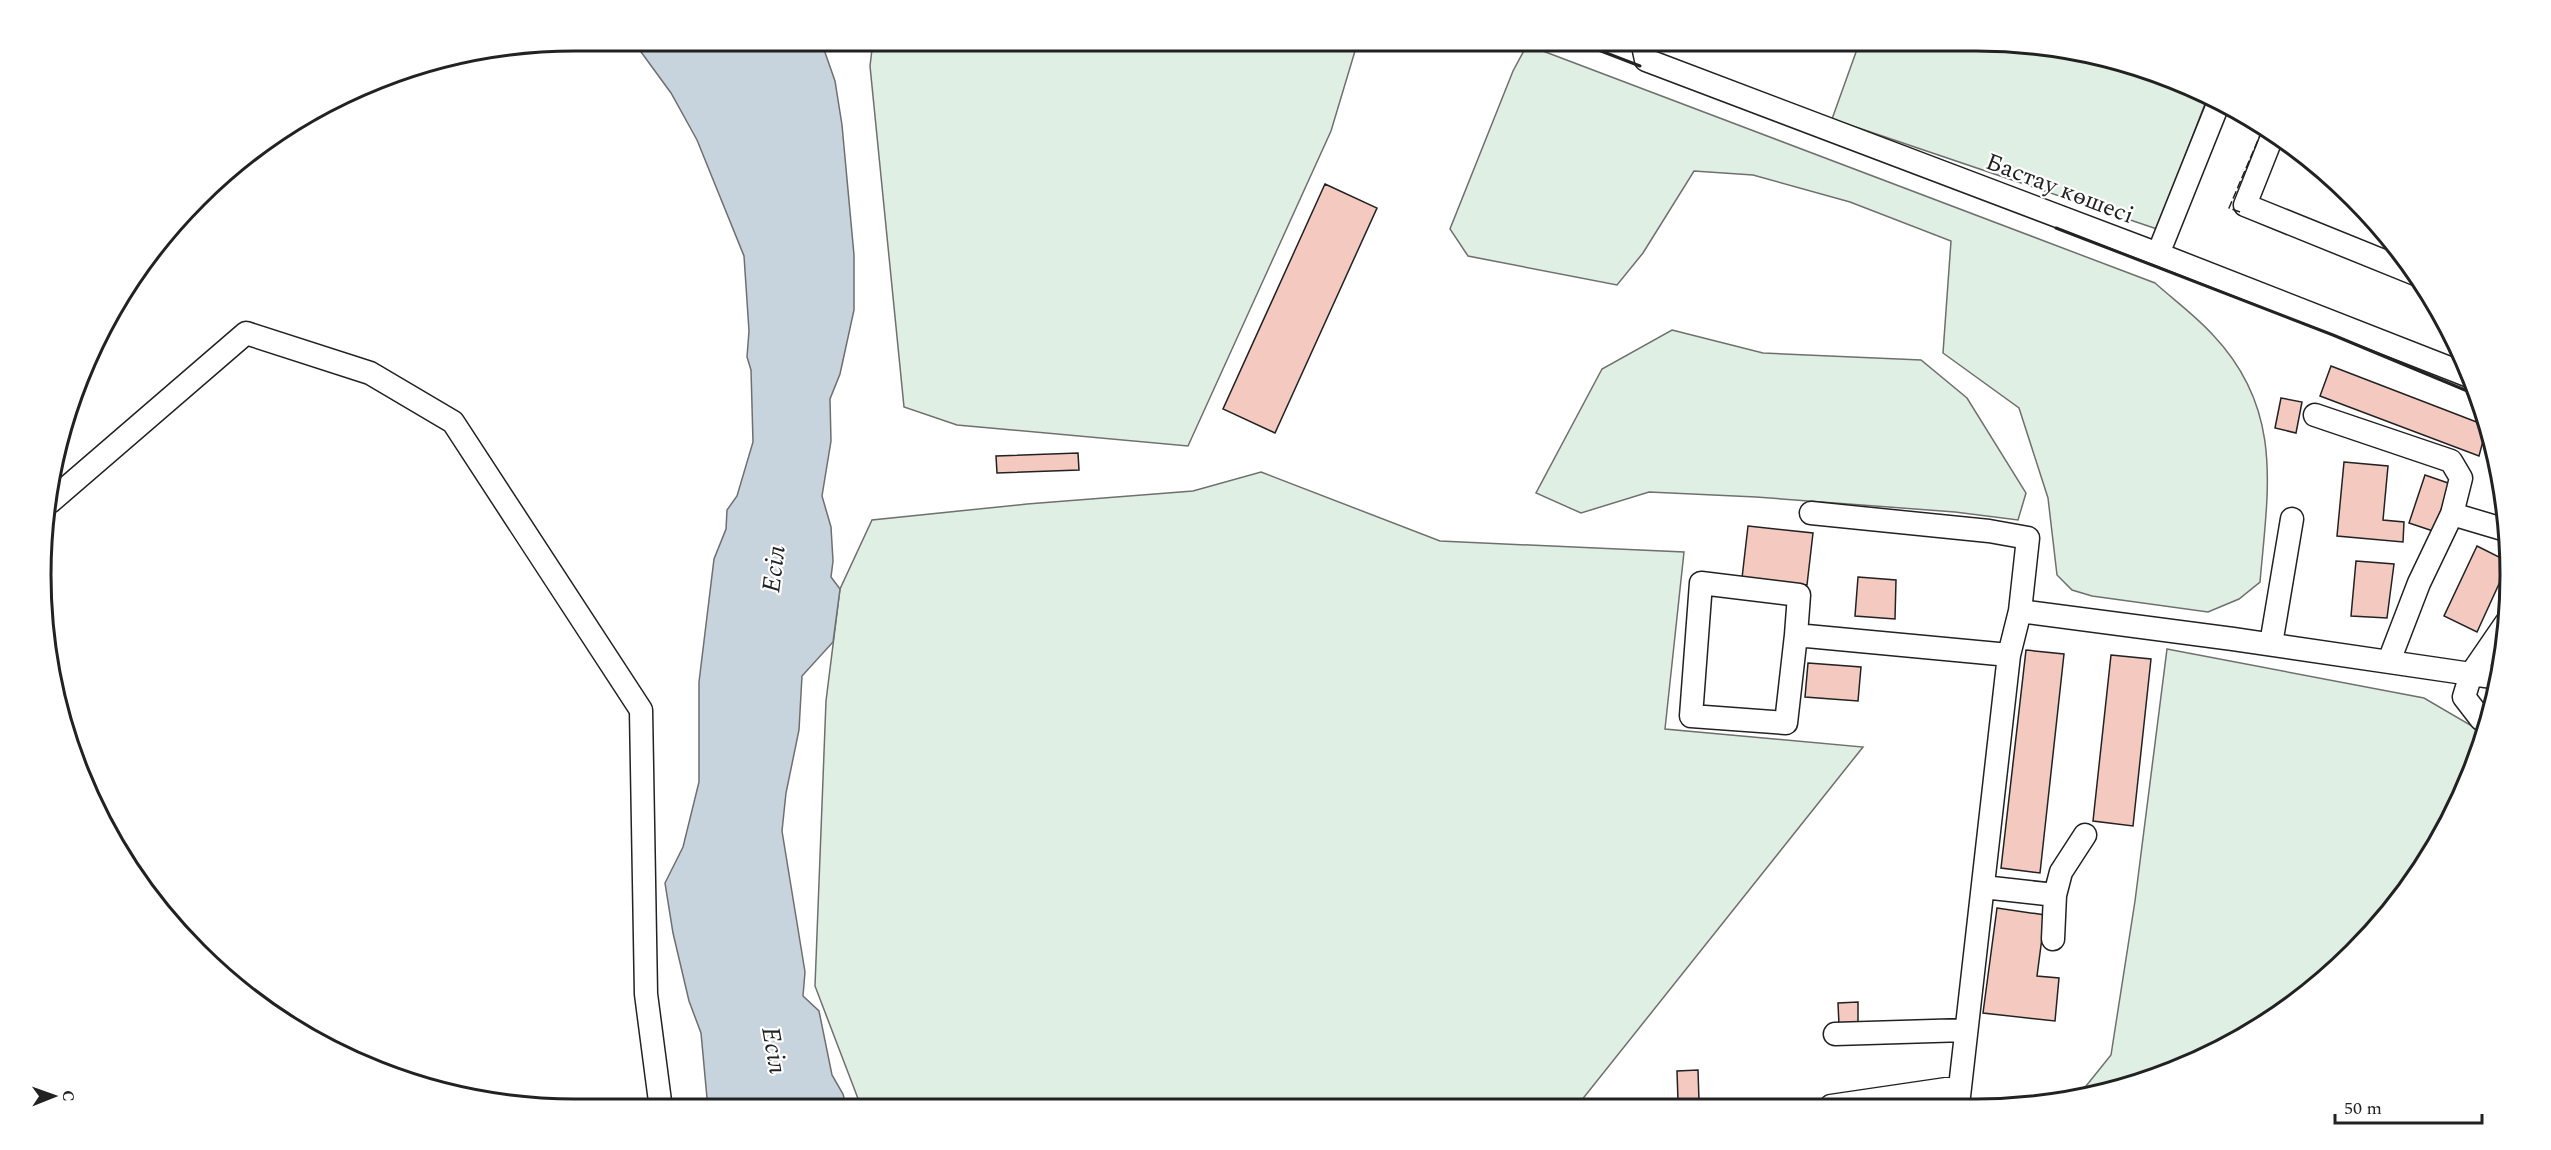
<svg xmlns="http://www.w3.org/2000/svg" width="2551" height="1150" font-family="Spectral,serif">
<style>
.green{fill:#e0efe3;stroke:#6f6f6f;stroke-width:1.5}
.water{fill:#c7d3dd;stroke:#6f6f6f;stroke-width:1.5}
.building{fill:#f3c9c0;stroke:#222;stroke-width:1.5}
.lines{fill:none;stroke-linecap:round;stroke-linejoin:round}
.minor-casing{stroke:#222;stroke-width:25}
.minor{stroke:#fff;stroke-width:22}
.fence{stroke:#222;stroke-width:1.5;stroke-dasharray:8 3;stroke-linecap:butt}
.wall{stroke:#222;stroke-width:3}
.labels{text-anchor:middle;stroke-width:4.5;stroke-linejoin:round;paint-order:stroke}
.street-label{font-size:24px;fill:#222;stroke:#fff}
.water-label{font-size:26px;font-style:italic;fill:#222;stroke:#fff}
.rim{fill:none;stroke:#222;stroke-width:3}
</style>
<rect width="100%" height="100%" fill="#fff"/>
<path class="green" d="M 873,41 L 1358,41 L 1331,131 L 1188,446 L 957,425 L 904,407 L 870,66 Z
M 1860,41 C 1979,41 2100,38 2208,96 L 2157,229 L 1832,119 Z
M 1527,45 L 2155,283 C 2174,300 2196,316 2213,335 C 2284,410 2268,489 2260,582 L 2239,599 L 2208,612 L 2092,596 L 2072,590 L 2057,575 L 2048,498 L 2019,408 L 1943,353 L 1951,241 L 1850,202 L 1753,175 L 1694,171 L 1643,253 L 1617,285 L 1468,256 L 1450,229 L 1513,71 Z
M 1672,330 L 1763,353 L 1921,360 L 1967,398 L 2026,493 L 2018,520 L 1955,512 L 1756,497 L 1649,492 L 1581,513 L 1536,493 L 1602,369 Z
M 1261,472 L 1440,541 L 1684,552 L 1665,729 L 1863,747 L 1577,1106 L 862,1109 L 815,986 L 826,701 L 840,589 L 872,520 L 1027,504 L 1193,491 Z
M 2167,649 L 2424,698 L 2484,733 L 2470,779 L 2400,900 L 2302,999 L 2181,1069 L 2078,1096 L 2111,1055 L 2135,901 Z"/>
<path class="water" d="M 633,41 L 821,41 L 835,81 L 842,125 L 854,255 L 854,310 L 840,374 L 830,399 L 831,441 L 822,496 L 831,527 L 833,561 L 831,577 L 840,589 L 833,642 L 802,676 L 799,730 L 786,793 L 782,831 L 805,972 L 803,996 L 819,1011 L 832,1075 L 843,1094 L 847,1109 L 708,1109 L 701,1033 L 689,1001 L 673,933 L 665,883 L 683,847 L 699,782 L 699,682 L 714,559 L 726,529 L 727,510 L 737,496 L 753,442 L 751,370 L 747,357 L 749,331 L 744,256 L 697,140 L 671,93 Z"/>
<path class="building" d="M 1325,184 L 1377,208 L 1275,433 L 1223,409 Z
M 2331,366 L 2487,426 L 2479,456 L 2320,396 Z
M 2281,398 L 2302,402 L 2296,433 L 2275,428 Z
M 1078,453 L 1079,470 L 997,473 L 996,456 Z
M 2344,462 L 2388,466 L 2383,520 L 2404,522 L 2403,542 L 2337,536 Z
M 2425,475 L 2451,484 L 2433,531 L 2409,523 Z
M 2496,475 L 2501,475 L 2504,506 L 2496,505 Z
M 1748,526 L 1813,533 L 1807,585 L 1742,578 Z
M 2477,546 L 2509,562 L 2477,632 L 2444,616 Z
M 2356,561 L 2394,564 L 2387,618 L 2351,616 Z
M 1858,577 L 1896,580 L 1895,619 L 1855,616 Z
M 2026,650 L 2064,654 L 2040,873 L 2001,868 Z
M 2111,655 L 2151,659 L 2133,826 L 2093,821 Z
M 1808,663 L 1861,667 L 1858,701 L 1805,697 Z
M 1997,908 L 2045,915 L 2037,976 L 2059,978 L 2055,1021 L 1983,1013 Z
M 1858,1002 L 1858,1024 L 1839,1025 L 1838,1003 Z
M 1698,1070 L 1699,1101 L 1678,1101 L 1677,1071 Z"/>
<g class="lines">
<g class="minor-casing">
<path id="minor" d="M 1642,41 L 1646,60 L 2158,254 L 2472,377
M 2274,132 L 2245,205 L 2418,275
M 2158,254 L 2219,102
M 2315,415 L 2451,461 L 2461,478 L 2452,514 L 2419,583 L 2389,661
M 50,502 L 246,333 L 370,373 L 453,422 L 641,710 L 646,994 L 661,1109
M 1811,513 L 1989,531 L 2028,538 L 2020,611 L 2009,655 L 1958,1105
M 2452,514 L 2506,530
M 2020,611 L 2233,639 L 2471,674 L 2464,697 L 2481,719 L 2488,720
M 1796,635 L 1786,723 L 1691,716 L 1701,583 L 1799,595 L 1796,635 L 2009,655
M 2271,644 L 2292,519
M 2500,678 L 2471,674 L 2506,623
M 1983,887 L 2055,895 L 2061,872 L 2085,835
M 2053,939 L 2055,895
M 1835,1034 L 1966,1030
M 1831,1106 L 1960,1087"/>
</g>
<use href="#minor" class="minor"/>
<path class="fence" d="M 2240,212 L 2229,208 L 2264,126
M 2415,284 L 2426,289"/>
<path class="wall" d="M 1575,41 L 1640,66
M 2056,228 L 2333,335 L 2477,395"/>
</g>
<g class="labels">
<g class="street-label">
<text transform="translate(2060 188) rotate(21)" y="8">Бастау көшесі</text>
</g>
<g class="water-label">
<text transform="translate(773 569) rotate(-83)" y="9">Есіл</text>
<text transform="translate(775 1050) rotate(80)" y="9">Есіл</text>
</g>
</g>
<path d="M0 0H2551V1150H0ZM575 51H1976A524 524 0 0 1 2500 575V575A524 524 0 0 1 1976 1099H575A524 524 0 0 1 51 575V575A524 524 0 0 1 575 51Z" fill="#fff" fill-rule="evenodd"/>
<path class="rim" d="M575 51H1976A524 524 0 0 1 2500 575V575A524 524 0 0 1 1976 1099H575A524 524 0 0 1 51 575V575A524 524 0 0 1 575 51Z"/>
<g transform="translate(54 1096) rotate(89)" stroke="#ffffff" stroke-width="4.5" paint-order="stroke">
<path d="M0-4.5L10 22L0 15L-10 22Z" fill="#222222"/>
<text y="-9" font-size="16" font-weight="bold" text-anchor="middle" fill="#222222">С</text>
</g>
<path d="M2335 1114v9h147v-9" fill="none" stroke="#222222" stroke-width="3"/>
<text x="2344" y="1114" font-size="18" fill="#222222" stroke="#ffffff" stroke-width="4.5" paint-order="stroke">50 m</text>
</svg>
